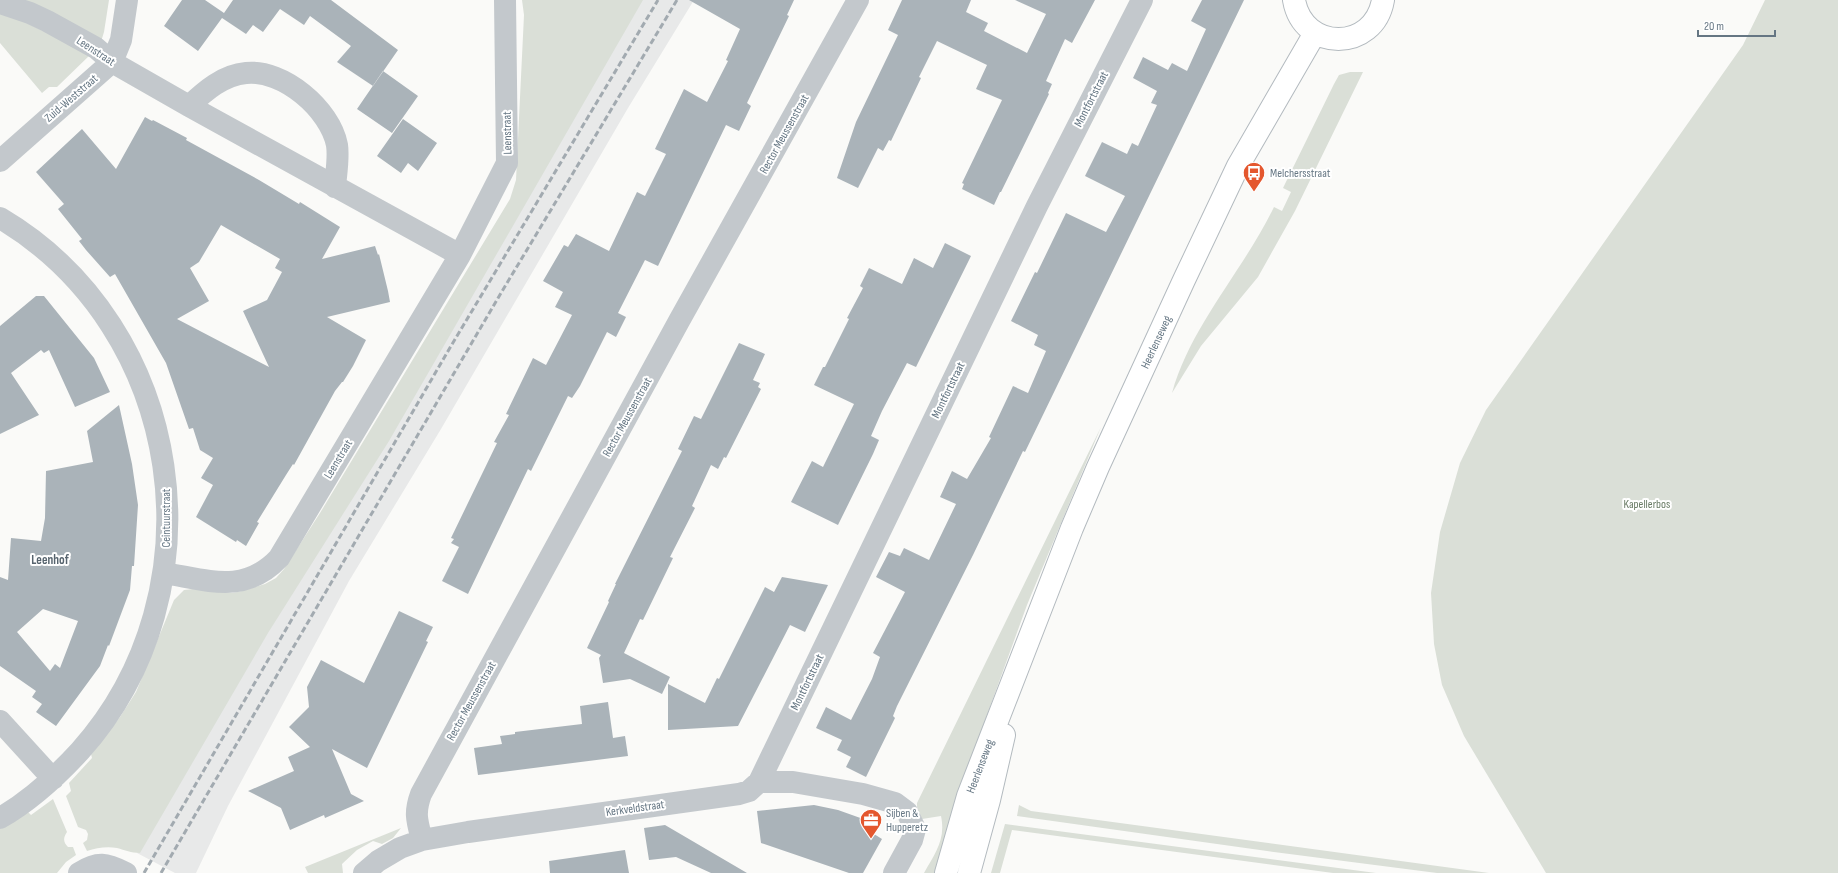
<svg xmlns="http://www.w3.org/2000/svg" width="1838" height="873" font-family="'Sofia Sans Condensed',sans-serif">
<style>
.built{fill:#e8e9e9}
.green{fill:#dadfd7}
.building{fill:#aab3b9;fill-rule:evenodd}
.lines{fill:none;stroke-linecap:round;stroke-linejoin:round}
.secondary-casing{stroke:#b3babf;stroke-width:24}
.minor{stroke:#c3c8cc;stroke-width:22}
.secondary{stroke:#fff;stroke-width:22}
.rail{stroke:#a2aab0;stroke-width:3;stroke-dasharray:6 3;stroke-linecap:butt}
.labels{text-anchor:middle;stroke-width:4;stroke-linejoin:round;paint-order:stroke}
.street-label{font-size:12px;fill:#657683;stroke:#fff}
.poi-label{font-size:12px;fill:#657683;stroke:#fff;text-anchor:start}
.park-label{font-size:12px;fill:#687a64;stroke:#fff}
.neighbourhood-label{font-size:13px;font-weight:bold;fill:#57646e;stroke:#fff}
</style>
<rect width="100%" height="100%" fill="#fafaf8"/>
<path class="built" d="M 640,0 L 694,0 L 628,108 L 441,429 L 349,581 L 228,806 L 196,873 L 175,873 L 137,853 Z"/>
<path class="green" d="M 10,0 L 109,0 L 104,32 L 100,45 Z
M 522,0 L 643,0 L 389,441 L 268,633 L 140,853 C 131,853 125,850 117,848 C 107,846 96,848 87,851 L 83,843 L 87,840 L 88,834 L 86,830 L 78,827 L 66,796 L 71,791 L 69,783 L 92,758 L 91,754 L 120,717 L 136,692 L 174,600 L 184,590 L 202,588 L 232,593 L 242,591 L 265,584 L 276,578 L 284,569 L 320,513 L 510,199 L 516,180 L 524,15 Z
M 1765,0 L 1838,0 L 1838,873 L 1546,873 L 1464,736 L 1442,685 L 1434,644 L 1431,593 L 1440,532 L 1460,463 L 1486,410 L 1743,45 Z
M 0,10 L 91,54 L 57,87 L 49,87 L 42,93 L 0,43 Z
M 1350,72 L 1363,72 L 1295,211 L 1258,277 L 1201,346 L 1172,393 C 1191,325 1243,271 1274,207 L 1282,211 L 1291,192 L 1283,188 L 1334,84 L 1339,75 Z
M 1101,427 L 1027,605 L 987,715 L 939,873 L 924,873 C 935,853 946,840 941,816 L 922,819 L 917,807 L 917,803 Z
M 53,799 L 67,832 C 63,838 63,842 68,847 L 73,847 L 76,855 L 66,862 L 57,873 L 0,873 L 0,829 L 27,811 L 31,815 Z
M 1019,805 L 1031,811 L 1489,873 L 1437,873 L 1267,851 L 1017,816 Z
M 1005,824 L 1376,873 L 1333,873 L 1012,830 L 1000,873 L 991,873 Z
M 401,828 L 393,838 L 382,844 L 373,841 L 357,850 L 342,864 L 343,873 L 308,873 L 305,867 Z"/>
<path class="building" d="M 182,0 L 205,0 L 224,13 L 233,0 L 331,0 L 398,50 L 373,86 L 337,62 L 351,46 L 310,16 L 304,25 L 280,9 L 263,32 L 253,25 L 246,34 L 222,18 L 198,51 L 164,26 Z
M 689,0 L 794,0 L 787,15 L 789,16 L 747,103 L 751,106 L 739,131 L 726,125 L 658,266 L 645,260 L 618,313 L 626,317 L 616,337 L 607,332 L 580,386 L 572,398 L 568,396 L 531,471 L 528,469 L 468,594 L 442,581 L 459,547 L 451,543 L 454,539 L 451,538 L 497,443 L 494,442 L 509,415 L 506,414 L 533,358 L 546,365 L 572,315 L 555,307 L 563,292 L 543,281 L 564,245 L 568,247 L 576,234 L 609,251 L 637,192 L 645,196 L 666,154 L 655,149 L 684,89 L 707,102 L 728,61 L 726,60 L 740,29 Z
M 902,0 L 971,0 L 966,12 L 988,23 L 984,31 L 1027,53 L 1046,14 L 1015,0 L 1095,0 L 1072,43 L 1065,39 L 1046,81 L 1052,84 L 1048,93 L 1049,94 L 1001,192 L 1000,192 L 994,205 L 962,189 L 964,184 L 962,183 L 1002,100 L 976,89 L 987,65 L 937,41 L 919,77 L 921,78 L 891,141 L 889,140 L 883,151 L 878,148 L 858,188 L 837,178 L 856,122 L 898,35 L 888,30 Z
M 1202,0 L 1244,0 L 1025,452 L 1023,451 L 973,555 L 897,706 L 893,716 L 895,718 L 866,777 L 846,767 L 851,757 L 837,750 L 842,740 L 816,728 L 826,707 L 851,720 L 872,679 L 880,657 L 873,653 L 905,592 L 876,577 L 889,552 L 900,556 L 904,548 L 929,560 L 956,504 L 940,497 L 952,471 L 967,479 L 991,438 L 989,437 L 1013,386 L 1028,393 L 1046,351 L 1034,345 L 1038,335 L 1011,321 L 1035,272 L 1037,273 L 1066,213 L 1106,232 L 1125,196 L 1085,176 L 1102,142 L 1127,154 L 1132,143 L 1138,146 L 1157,105 L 1151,103 L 1157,91 L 1133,78 L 1143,57 L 1168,70 L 1172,63 L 1187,71 L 1206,29 L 1191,21 Z
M 383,71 L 418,96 L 392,133 L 357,109 Z
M 145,117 L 152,121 L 153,120 L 187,138 L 186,140 L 259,180 L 299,204 L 300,202 L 340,227 L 322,259 L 375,246 L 378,255 L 379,254 L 388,291 L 390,302 L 327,317 L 366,340 L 353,366 L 343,382 L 342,382 L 335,391 L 294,465 L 293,464 L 286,475 L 257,522 L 259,523 L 246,546 L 237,540 L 236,542 L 196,517 L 213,485 L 201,478 L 213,458 L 200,450 L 193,428 L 189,429 L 166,363 L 115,274 L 110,277 L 86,250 L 79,241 L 82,239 L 58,209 L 64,204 L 36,172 L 82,129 L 116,169 ZM 221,225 L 280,259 L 275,268 L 282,272 L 267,300 L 243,311 L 269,367 L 177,319 L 209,301 L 190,268 L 199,262 Z
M 403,119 L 437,143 L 418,171 L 408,163 L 401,173 L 377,156 Z
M 945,243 L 971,256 L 916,367 L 907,363 L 882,411 L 871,436 L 879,440 L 873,454 L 838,525 L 791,502 L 812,461 L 823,467 L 854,404 L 814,385 L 823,367 L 825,367 L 849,319 L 847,318 L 863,288 L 860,286 L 869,268 L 902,284 L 914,258 L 933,268 Z
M 36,296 L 44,296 L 94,358 L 110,392 L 75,407 L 49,350 L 44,353 L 41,350 L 11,373 L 39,415 L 0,434 L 0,326 Z
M 739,343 L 765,354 L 753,380 L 760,383 L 758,387 L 761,389 L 726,458 L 724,457 L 718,469 L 711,465 L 692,506 L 695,508 L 670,557 L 673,558 L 643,620 L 640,619 L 624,653 L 670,677 L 662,694 L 630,679 L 603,683 L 599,658 L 601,655 L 587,648 L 609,602 L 608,601 L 616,584 L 615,584 L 682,451 L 678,449 L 694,416 L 701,419 Z
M 119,405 L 132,464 L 138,505 L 134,566 L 132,566 L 130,590 L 109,646 L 108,645 L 100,666 L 56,726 L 36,712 L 42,704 L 32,697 L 36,691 L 0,666 L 0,577 L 8,580 L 11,538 L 41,541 L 45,518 L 46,471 L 93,462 L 87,431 ZM 43,609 L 78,621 L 60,668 L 55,664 L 50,671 L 17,632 Z
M 782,577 L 828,585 L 805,632 L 790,625 L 738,726 L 668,730 L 668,684 L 705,703 L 717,678 L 719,679 L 765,587 L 774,592 Z
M 399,611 L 433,627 L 426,641 L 428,642 L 367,768 L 332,749 L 351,794 L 364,801 L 325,818 L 324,815 L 290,830 L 281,808 L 248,791 L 294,771 L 288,757 L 310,747 L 289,727 L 309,707 L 307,687 L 321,660 L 364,683 Z
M 608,702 L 613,738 L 625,736 L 628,756 L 478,775 L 474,748 L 502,744 L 500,736 L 515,734 L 515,732 L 582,724 L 580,706 Z
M 814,805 L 838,810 L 866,820 L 878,827 L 874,834 L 882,839 L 863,873 L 849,873 L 761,843 L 757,811 Z
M 665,825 L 747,873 L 711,873 L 676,857 L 649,860 L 644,828 Z
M 625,850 L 629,873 L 550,873 L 549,861 Z"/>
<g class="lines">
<g class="secondary-casing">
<path id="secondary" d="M 1294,0 C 1303,52 1374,52 1383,0
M 946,873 L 968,796 L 1072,528 L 1098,467 L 1184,280 L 1238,166 L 1315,33
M 969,873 L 989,800 L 1004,735"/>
</g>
<path class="minor" d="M 0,3 L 30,13 L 47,21 L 96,48 L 112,62 L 189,106 L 460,255 L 279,558 C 244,595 208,580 164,573
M 189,106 C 205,91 223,75 246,73 C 283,69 330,109 337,145 C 339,158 336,174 335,187
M 0,161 L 112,62 L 121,40 L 127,0
M 0,218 C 186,328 223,591 80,751 C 57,776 30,801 0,818
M 460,255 L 507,163 L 505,0
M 0,721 L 53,779
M 759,782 L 793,782 L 863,794 L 895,803 L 907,812 L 915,829 L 912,840 L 894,873
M 422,840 C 417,821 414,813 421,794 L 679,321 L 858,0
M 79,873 C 98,861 106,863 126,873
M 364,873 L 378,861 L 400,848 L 422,840 L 468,832 L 739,794 L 749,791 L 759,782 L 1037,206 L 1142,0"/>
<use href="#secondary" class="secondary"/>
<path class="rail" d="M 144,873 L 451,346 L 658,0
M 161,873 L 501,293 L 677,0"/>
</g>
<defs>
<g id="bus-pin" transform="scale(1.15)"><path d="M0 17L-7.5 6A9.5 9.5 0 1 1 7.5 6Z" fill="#e4572e" stroke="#fff"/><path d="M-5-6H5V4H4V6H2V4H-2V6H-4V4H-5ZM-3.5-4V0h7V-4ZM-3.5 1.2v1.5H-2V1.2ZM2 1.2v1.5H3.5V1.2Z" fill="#fff"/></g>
<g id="office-pin" transform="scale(1.15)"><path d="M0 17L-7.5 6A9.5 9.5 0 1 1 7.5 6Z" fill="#e4572e" stroke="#fff"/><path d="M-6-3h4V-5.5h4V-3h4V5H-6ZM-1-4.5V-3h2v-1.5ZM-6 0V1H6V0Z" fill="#fff"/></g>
</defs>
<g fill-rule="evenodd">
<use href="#bus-pin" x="1254" y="173"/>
<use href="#office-pin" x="871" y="820"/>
</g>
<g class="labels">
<g class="street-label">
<text transform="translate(96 51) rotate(33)" y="4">Leenstraat</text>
<text transform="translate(71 98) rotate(-41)" y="4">Zuid-Weststraat</text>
<text transform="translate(1091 99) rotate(-63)" y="4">Montfortstraat</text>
<text transform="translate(507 133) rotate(-91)" y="4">Leenstraat</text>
<text transform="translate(784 134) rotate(-61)" y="4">Rector Meussenstraat</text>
<text transform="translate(1156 342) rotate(-65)" y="4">Heerlenseweg</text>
<text transform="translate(948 390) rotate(-64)" y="4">Montfortstraat</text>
<text transform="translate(627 417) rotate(-61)" y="4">Rector Meussenstraat</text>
<text transform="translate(338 459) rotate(-59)" y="4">Leenstraat</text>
<text transform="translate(166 518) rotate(-90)" y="4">Ceintuurstraat</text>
<text transform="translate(807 682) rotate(-64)" y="4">Montfortstraat</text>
<text transform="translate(471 701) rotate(-61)" y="4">Rector Meussenstraat</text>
<text transform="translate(980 766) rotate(-69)" y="4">Heerlenseweg</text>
<text transform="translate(635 808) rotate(-8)" y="4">Kerkveldstraat</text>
</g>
<g class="poi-label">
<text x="1270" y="177">Melchersstraat</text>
<text x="886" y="817">Sijben &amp;<tspan x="886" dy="14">Hupperetz</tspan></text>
</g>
<g class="park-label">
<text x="1647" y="508">Kapellerbos</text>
</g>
<g class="neighbourhood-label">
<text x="50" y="564">Leenhof</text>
</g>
</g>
<path d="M1698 30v6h77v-6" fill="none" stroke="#657683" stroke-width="2"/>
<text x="1704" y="30" font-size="12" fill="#657683" stroke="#ffffff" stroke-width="3" paint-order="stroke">20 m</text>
</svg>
